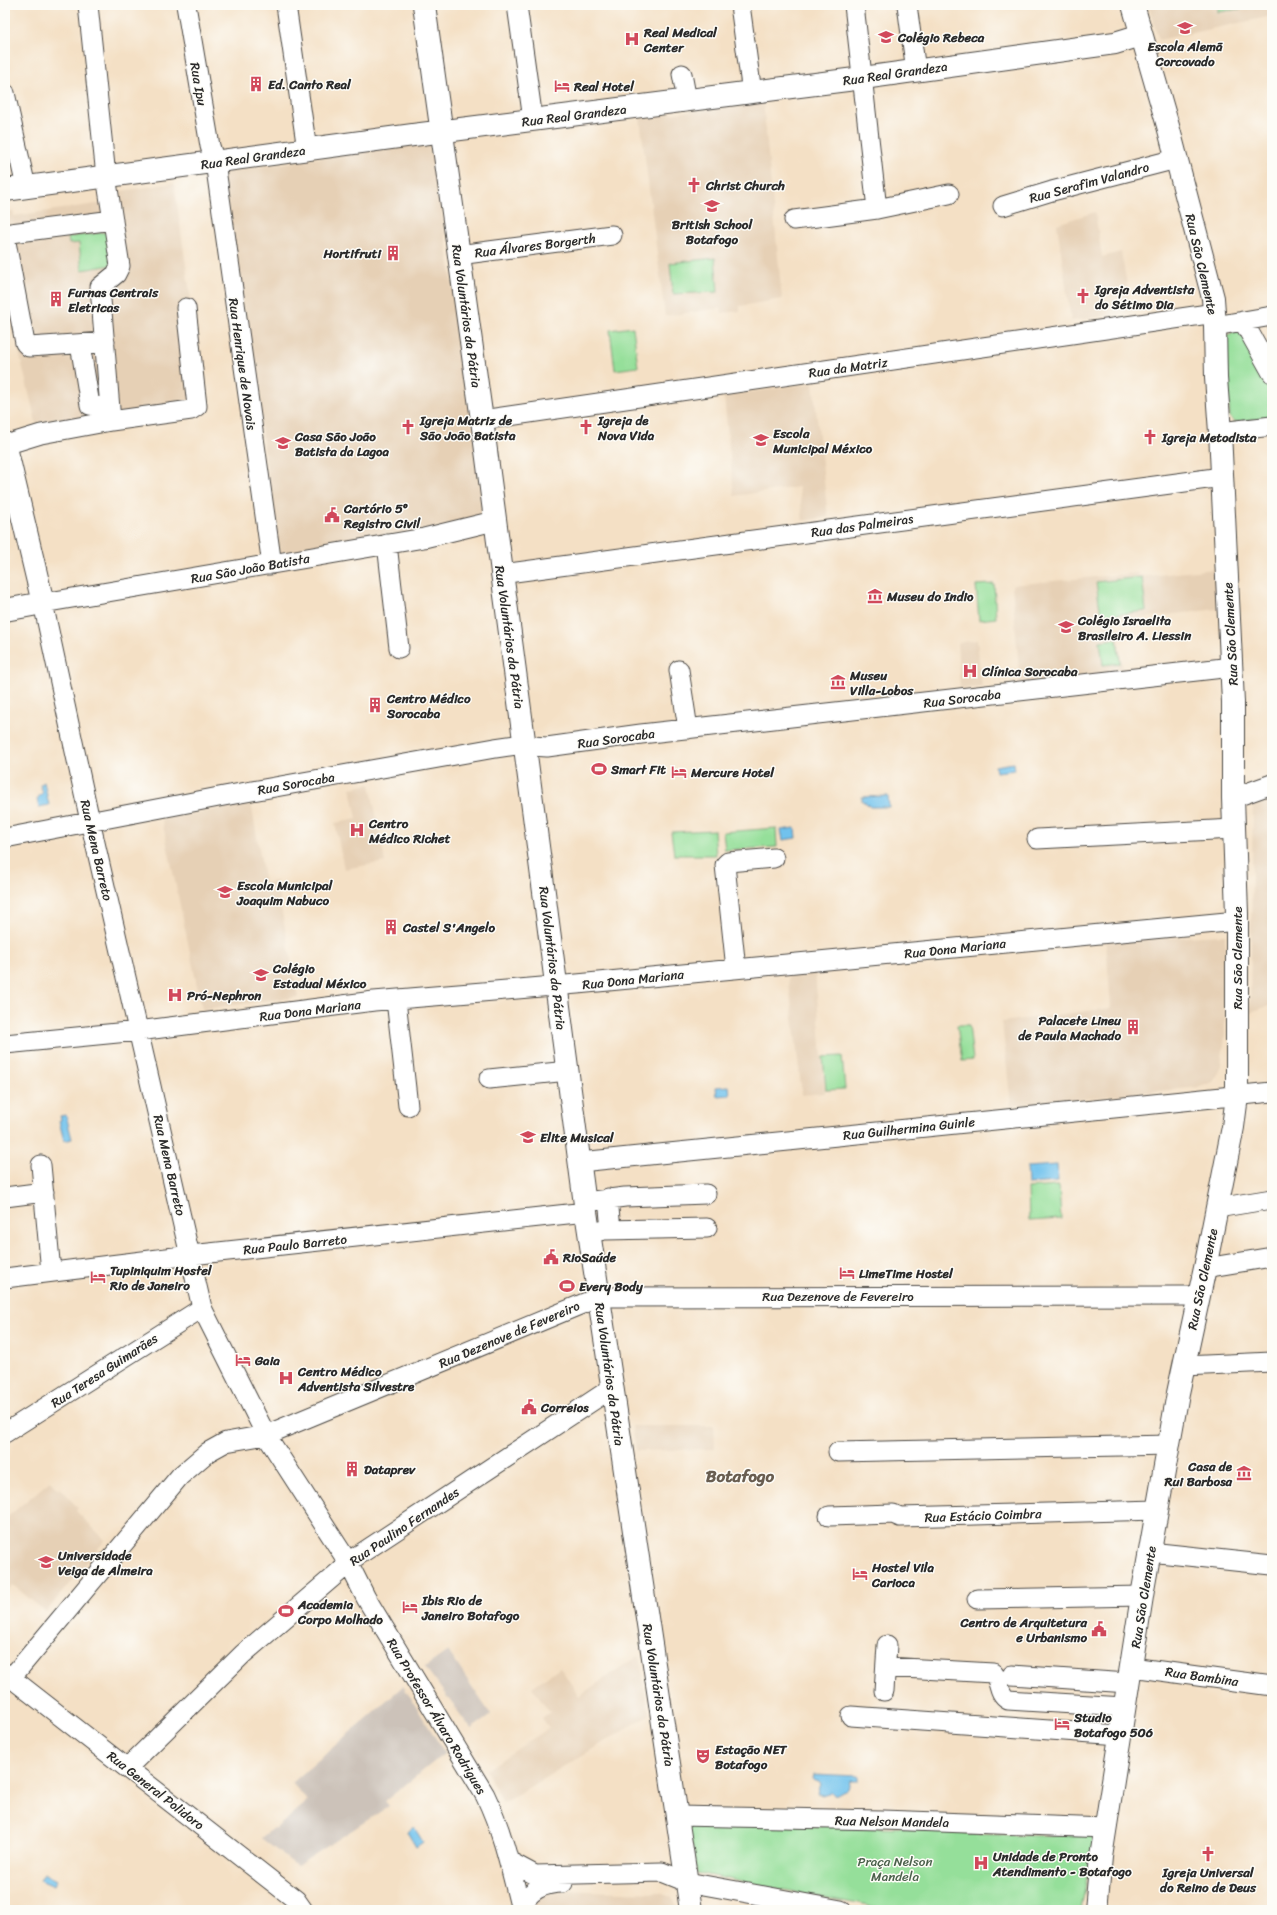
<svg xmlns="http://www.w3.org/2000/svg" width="1277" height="1915" font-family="Sriracha,sans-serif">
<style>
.built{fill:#e6d0b5}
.industrial{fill:#ccc2b9}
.green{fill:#95df9a;stroke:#608562}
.water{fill:#71c2ed;stroke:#4e768c}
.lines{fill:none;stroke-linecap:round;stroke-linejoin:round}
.minor-casing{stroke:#494642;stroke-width:21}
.major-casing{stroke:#494642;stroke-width:24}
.minor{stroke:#fff;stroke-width:19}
.major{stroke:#fff;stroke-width:22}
.labels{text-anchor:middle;stroke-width:3;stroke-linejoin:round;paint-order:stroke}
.poi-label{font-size:13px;font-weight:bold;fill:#2b2b2b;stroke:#fdfcf7;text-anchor:start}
.street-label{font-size:13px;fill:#2b2b2b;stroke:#fdfcf7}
.park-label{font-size:13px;fill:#4b614c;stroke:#fdfcf7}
.district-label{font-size:17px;font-weight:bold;fill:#685d50;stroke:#fdfcf7}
</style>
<rect width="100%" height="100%" fill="#fdfcf7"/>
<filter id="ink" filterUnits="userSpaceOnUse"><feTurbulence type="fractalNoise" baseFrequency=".025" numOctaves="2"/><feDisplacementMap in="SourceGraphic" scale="8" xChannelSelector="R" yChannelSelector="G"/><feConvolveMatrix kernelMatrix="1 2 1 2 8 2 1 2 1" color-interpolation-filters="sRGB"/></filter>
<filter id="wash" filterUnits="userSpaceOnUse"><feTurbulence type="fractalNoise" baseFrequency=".012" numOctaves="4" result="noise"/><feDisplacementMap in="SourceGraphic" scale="16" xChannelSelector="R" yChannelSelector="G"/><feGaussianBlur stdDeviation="0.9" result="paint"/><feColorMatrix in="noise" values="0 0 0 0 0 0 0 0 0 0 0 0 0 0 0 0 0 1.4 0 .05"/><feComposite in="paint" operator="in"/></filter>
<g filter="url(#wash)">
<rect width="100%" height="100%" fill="#f4e0c5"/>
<path class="built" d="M 1148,5 L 1272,5 L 1272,16 L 1159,40 Z
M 763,101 L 782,299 L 740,306 L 740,311 L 722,313 L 721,308 L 665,316 L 640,118 Z
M 428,142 L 433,144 L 483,509 L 477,517 L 445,525 L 283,552 L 279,550 L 223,172 Z
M 174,183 L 196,335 L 204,413 L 39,435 L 5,294 L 5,212 L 13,211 L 14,216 L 103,203 L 102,194 Z
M 1095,212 L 1102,257 L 1121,252 L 1132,312 L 1071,321 L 1057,224 Z
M 813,383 L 828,517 L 803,521 L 799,487 L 734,496 L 724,396 Z
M 1215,569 L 1217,609 L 1116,621 L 1123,671 L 1020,683 L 1012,585 L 1138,573 L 1139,577 Z
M 977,640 L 982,687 L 960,689 L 957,643 Z
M 370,784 L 385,862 L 344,869 L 335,823 L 357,819 L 351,788 Z
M 1272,791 L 1272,1005 L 1250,1012 L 1253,797 Z
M 251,803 L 265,883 L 276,881 L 298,997 L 202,1009 L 162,820 Z
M 1225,935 L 1225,1037 L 1220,1071 L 1213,1082 L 1200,1087 L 1011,1106 L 1002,1022 L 1111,1008 L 1106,942 L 1141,939 Z
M 815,972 L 825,1093 L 802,1095 L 788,975 Z
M 632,1426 L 714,1426 L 715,1449 L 636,1451 Z
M 50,1481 L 58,1490 L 60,1488 L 78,1508 L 76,1511 L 105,1540 L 46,1612 L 13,1585 L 5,1594 L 5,1519 Z
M 639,1655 L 649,1715 L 503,1803 L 486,1770 L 549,1728 L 542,1718 L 550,1712 L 532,1687 L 560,1667 L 579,1696 Z
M 550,1890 L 660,1893 L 671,1897 L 674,1901 L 678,1910 L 530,1910 L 532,1904 Z"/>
<path class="industrial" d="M 448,1651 L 491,1715 L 471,1729 L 425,1667 Z
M 403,1686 L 445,1753 L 385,1801 L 389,1806 L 297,1866 L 261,1838 L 273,1828 L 275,1829 L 308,1801 L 292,1783 Z"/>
<path class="green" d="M 1218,5 L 1266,5 L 1218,12 Z
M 107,232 L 112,265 L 82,270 L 79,243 L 69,244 L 68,237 Z
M 715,258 L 718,292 L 673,294 L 670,263 Z
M 633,327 L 638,367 L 615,370 L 610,330 Z
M 1237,329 L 1259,360 L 1272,384 L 1272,418 L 1234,422 L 1230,418 L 1224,345 L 1227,336 Z
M 1142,577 L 1146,611 L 1101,616 L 1096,582 Z
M 994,584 L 996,618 L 979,620 L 976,585 Z
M 1117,639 L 1120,663 L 1103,665 L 1100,641 Z
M 776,828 L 777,847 L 725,850 L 723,832 Z
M 714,830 L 716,855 L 674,855 L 671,832 Z
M 957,1025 L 969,1025 L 973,1060 L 962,1061 Z
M 842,1056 L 845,1089 L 826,1090 L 823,1057 Z
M 1059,1186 L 1061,1219 L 1029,1221 L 1028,1188 Z
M 691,1822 L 953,1829 L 965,1834 L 1051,1836 L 1072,1834 L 1095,1833 L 1081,1910 L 889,1910 L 697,1873 L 688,1827 Z"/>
<path class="water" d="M 1014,763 L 1015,770 L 996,772 L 995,766 Z
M 44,782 L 49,805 L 39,807 L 37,799 L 43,792 L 40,785 Z
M 888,796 L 889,807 L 870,807 L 866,803 L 862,801 L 862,797 Z
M 795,828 L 796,838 L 783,840 L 781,830 Z
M 729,1086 L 730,1095 L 717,1096 L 716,1087 Z
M 66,1115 L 72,1139 L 64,1141 L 59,1121 L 61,1120 L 60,1116 Z
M 1057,1165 L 1058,1182 L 1028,1184 L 1027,1167 Z
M 813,1774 L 858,1776 L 858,1781 L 850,1781 L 848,1789 C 842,1790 839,1794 834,1795 L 831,1792 L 822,1795 L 818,1793 L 821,1784 L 819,1781 L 812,1779 Z
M 414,1827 L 423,1842 L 416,1847 L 407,1832 Z
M 44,1873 L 57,1880 L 54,1886 L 40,1880 Z"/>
</g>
<g filter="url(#ink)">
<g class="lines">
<g class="minor-casing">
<path id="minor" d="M 88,5 L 106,176 L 120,266 L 116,274 L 100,287 L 111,421 L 191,410 L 197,406 L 186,308
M 186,5 L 210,146 L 215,162 L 271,558 L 270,565
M 286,5 L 307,150
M 517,5 L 533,120
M 740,5 L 752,93
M 854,5 L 877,209
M 907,5 L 916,71
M 682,74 L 687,100
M 5,93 L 26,187
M 1003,206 L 1052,191 L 1176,159
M 794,220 L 877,209 L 949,194
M 458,255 L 612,235
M 1243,321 L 1272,373
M 1215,326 L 1272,316
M 105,342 L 29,347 L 25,343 L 6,242 L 8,234 L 11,233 L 113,220
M 80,344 L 90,405 L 110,408
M 482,420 L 1215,313
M 1220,432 L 1272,426
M 15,442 L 41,434 L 111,421
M 494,521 L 424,538 L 43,603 L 90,821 L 202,1308 L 266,1435 L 348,1562 L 366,1598 L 485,1795 C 503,1832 511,1870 521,1910
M 387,544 L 399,648
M 501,574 L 1222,477
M 679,670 L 688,729
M 1233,798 L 1272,784
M 5,838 L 224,796 L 495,748 L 516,745 L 547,747 L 641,734 L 1232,667
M 1037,839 L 1234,829
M 736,969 L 725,865 L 728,862 L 774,858
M 396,1000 L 408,1106
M 5,1044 L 138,1031 L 374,1001 L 577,984 L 1237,921
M 489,1079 L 568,1071
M 580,1162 L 1272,1092
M 41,1165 L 51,1272
M 5,1197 L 44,1192
M 608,1198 L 611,1230
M 585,1202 L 625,1197 L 706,1194
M 1217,1208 L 1272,1199
M 589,1233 L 605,1230 L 707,1228
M 1205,1268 L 1272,1257
M 5,1278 L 191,1255 L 586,1212
M 1184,1366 L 1272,1362
M 5,1433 L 202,1308
M 838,1452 L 1170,1445
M 829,1516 L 893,1514 L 900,1517 L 1157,1510
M 1150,1552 L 1272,1565
M 977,1599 L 1142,1596
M 886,1667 L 993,1673 C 1001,1681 997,1694 1008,1700 L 1124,1707
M 1131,1667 L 1272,1686
M 5,1673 L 296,1900 L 303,1910
M 1012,1675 L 1128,1683
M 11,1678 L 180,1476 L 208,1452 L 226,1442 L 266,1435 L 599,1297 L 1199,1296
M 884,1691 L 887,1645
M 851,1716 L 1120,1735
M 127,1768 L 243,1654 L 340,1571 L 348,1562 L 612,1388
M 677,1816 L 882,1820 L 1106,1828
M 509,1861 L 535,1875 L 662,1872 L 687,1882 L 841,1910
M 522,1910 C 526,1890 545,1883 563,1883"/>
</g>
<g class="major-casing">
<path id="major" d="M 424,5 L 482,420 L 586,1212 L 691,1910
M 5,190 L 413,135 L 863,78 L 1115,43 L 1141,35
M 5,443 L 43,603 L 5,610
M 1096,1910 L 1101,1857 L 1143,1590 L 1178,1393 L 1205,1268 L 1233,1127 L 1237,1096 L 1237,914 L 1233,798 L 1233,702 L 1220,432 L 1216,378 L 1215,326 L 1213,298 L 1168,126 L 1133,5"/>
</g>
<use href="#minor" class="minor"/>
<use href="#major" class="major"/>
</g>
</g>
<defs>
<g id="school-bare" transform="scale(1.2)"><path d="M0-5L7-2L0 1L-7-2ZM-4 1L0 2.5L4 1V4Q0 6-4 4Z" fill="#d1495b" stroke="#fdfcf7" stroke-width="2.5" paint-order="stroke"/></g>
<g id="hospital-bare" transform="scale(1.2)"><path d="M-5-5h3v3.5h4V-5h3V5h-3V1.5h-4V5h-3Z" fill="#d1495b" stroke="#fdfcf7" stroke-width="2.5" paint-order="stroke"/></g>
<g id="building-bare" transform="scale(1.2)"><path d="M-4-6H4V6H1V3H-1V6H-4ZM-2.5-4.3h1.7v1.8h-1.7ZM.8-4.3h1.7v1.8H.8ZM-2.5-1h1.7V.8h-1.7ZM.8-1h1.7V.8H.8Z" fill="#d1495b" stroke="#fdfcf7" stroke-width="2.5" paint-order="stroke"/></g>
<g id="hotel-bare" transform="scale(1.2)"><path d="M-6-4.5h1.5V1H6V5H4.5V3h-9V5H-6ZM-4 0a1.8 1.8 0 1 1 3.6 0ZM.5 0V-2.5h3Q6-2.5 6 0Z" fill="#d1495b" stroke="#fdfcf7" stroke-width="2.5" paint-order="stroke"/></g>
<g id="church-bare" transform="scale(1.2)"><path d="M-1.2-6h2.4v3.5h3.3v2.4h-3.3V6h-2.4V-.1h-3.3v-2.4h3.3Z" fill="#d1495b" stroke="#fdfcf7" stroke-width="2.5" paint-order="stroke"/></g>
<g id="civic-bare" transform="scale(1.2)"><path d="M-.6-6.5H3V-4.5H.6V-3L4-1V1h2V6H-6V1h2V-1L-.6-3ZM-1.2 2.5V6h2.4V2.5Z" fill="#d1495b" stroke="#fdfcf7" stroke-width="2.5" paint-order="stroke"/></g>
<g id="museum-bare" transform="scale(1.2)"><path d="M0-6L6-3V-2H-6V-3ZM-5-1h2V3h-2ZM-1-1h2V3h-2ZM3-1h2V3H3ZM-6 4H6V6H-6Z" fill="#d1495b" stroke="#fdfcf7" stroke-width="2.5" paint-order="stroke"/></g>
<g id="stadium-bare" transform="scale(1.2)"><path d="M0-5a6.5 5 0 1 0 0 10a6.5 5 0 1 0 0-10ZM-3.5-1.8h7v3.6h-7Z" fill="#d1495b" stroke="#fdfcf7" stroke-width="2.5" paint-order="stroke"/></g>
<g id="university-bare" transform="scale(1.2)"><path d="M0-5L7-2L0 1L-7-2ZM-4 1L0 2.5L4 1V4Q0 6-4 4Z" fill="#d1495b" stroke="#fdfcf7" stroke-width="2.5" paint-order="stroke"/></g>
<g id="theatre-bare" transform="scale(1.2)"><path d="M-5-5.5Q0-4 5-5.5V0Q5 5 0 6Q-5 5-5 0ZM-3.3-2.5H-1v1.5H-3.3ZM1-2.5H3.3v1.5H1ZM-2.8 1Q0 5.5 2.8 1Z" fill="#d1495b" stroke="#fdfcf7" stroke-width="2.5" paint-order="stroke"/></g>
</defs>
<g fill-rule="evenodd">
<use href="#school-bare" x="1185" y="28"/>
<use href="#school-bare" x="886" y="37"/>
<use href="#hospital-bare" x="632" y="39"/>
<use href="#building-bare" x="256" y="84"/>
<use href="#hotel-bare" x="562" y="86"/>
<use href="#church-bare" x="694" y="185"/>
<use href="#school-bare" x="712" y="206"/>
<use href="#building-bare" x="393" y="253"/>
<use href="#church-bare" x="1083" y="296"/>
<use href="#building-bare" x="56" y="299"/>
<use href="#church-bare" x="408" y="427"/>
<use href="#church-bare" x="586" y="427"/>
<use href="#church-bare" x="1150" y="437"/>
<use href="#school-bare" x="761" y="440"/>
<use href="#school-bare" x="283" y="443"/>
<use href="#civic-bare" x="332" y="515"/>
<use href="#museum-bare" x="875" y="596"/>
<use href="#school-bare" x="1066" y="627"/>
<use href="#hospital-bare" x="970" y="671"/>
<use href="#museum-bare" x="838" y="682"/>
<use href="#building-bare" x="375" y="705"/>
<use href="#stadium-bare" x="599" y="769"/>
<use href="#hotel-bare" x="679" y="772"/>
<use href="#hospital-bare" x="357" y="830"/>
<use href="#school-bare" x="225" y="892"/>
<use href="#building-bare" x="391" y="927"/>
<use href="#school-bare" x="261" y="975"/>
<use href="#hospital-bare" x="175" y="995"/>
<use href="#building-bare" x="1133" y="1027"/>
<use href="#school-bare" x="528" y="1137"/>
<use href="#civic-bare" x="551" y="1257"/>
<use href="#hotel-bare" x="847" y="1273"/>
<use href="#hotel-bare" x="98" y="1277"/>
<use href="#stadium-bare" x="567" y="1286"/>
<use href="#hotel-bare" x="243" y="1360"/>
<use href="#hospital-bare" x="286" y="1378"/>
<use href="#civic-bare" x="529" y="1407"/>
<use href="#building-bare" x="352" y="1469"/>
<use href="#museum-bare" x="1244" y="1473"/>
<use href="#university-bare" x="46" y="1562"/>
<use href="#hotel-bare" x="860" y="1574"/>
<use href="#hotel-bare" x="410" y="1607"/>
<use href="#stadium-bare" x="286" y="1611"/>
<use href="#civic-bare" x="1099" y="1629"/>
<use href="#hotel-bare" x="1062" y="1724"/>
<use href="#theatre-bare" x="703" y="1756"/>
<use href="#church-bare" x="1208" y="1854"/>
<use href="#hospital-bare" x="981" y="1863"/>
</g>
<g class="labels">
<g class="poi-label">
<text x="644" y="37">Real Medical<tspan x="644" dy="15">Center</tspan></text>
<text x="898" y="42">Colégio Rebeca</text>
<text x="1185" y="51" text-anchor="middle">Escola Alemã<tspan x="1185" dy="15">Corcovado</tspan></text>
<text x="268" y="89">Ed. Canto Real</text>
<text x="574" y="91">Real Hotel</text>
<text x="706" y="190">Christ Church</text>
<text x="712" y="229" text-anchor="middle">British School<tspan x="712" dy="15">Botafogo</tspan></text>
<text x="381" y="258" text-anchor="end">Hortifruti</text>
<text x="1095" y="294">Igreja Adventista<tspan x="1095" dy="15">do Sétimo Dia</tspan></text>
<text x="68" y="297">Furnas Centrais<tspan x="68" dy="15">Eletricas</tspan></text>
<text x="420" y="425">Igreja Matriz de<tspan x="420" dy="15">São João Batista</tspan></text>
<text x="598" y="425">Igreja de<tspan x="598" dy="15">Nova Vida</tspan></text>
<text x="773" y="438">Escola<tspan x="773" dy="15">Municipal México</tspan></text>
<text x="295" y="441">Casa São João<tspan x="295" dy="15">Batista da Lagoa</tspan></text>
<text x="1162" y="442">Igreja Metodista</text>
<text x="344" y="513">Cartório 5º<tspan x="344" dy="15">Registro Civil</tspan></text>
<text x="887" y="601">Museu do Indio</text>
<text x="1078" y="625">Colégio Israelita<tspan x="1078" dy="15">Brasileiro A. Liessin</tspan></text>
<text x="982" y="676">Clínica Sorocaba</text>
<text x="850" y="680">Museu<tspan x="850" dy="15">Villa-Lobos</tspan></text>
<text x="387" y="703">Centro Médico<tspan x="387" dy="15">Sorocaba</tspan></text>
<text x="611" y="774">Smart Fit</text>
<text x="691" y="777">Mercure Hotel</text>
<text x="369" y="828">Centro<tspan x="369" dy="15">Médico Richet</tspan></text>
<text x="237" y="890">Escola Municipal<tspan x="237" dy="15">Joaquim Nabuco</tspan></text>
<text x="403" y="932">Castel S'Angelo</text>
<text x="273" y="973">Colégio<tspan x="273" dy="15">Estadual México</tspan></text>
<text x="187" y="1000">Pró-Nephron</text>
<text x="1121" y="1025" text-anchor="end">Palacete Lineu<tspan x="1121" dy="15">de Paula Machado</tspan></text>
<text x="540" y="1142">Elite Musical</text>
<text x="563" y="1262">RioSaúde</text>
<text x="110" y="1275">Tupiniquim Hostel<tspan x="110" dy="15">Rio de Janeiro</tspan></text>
<text x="859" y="1278">LimeTime Hostel</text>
<text x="579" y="1291">Every Body</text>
<text x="255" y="1365">Gaia</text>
<text x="298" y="1376">Centro Médico<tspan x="298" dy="15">Adventista Silvestre</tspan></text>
<text x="541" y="1412">Correios</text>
<text x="1232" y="1471" text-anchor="end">Casa de<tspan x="1232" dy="15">Rui Barbosa</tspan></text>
<text x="364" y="1474">Dataprev</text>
<text x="58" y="1560">Universidade<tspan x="58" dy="15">Veiga de Almeira</tspan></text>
<text x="872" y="1572">Hostel Vila<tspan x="872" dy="15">Carioca</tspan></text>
<text x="422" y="1605">Ibis Rio de<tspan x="422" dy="15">Janeiro Botafogo</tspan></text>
<text x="298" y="1609">Academia<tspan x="298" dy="15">Corpo Molhado</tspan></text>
<text x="1087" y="1627" text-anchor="end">Centro de Arquitetura<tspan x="1087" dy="15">e Urbanismo</tspan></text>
<text x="1074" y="1722">Studio<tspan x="1074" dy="15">Botafogo 506</tspan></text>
<text x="715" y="1754">Estação NET<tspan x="715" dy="15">Botafogo</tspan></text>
<text x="993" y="1861">Unidade de Pronto<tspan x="993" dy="15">Atendimento - Botafogo</tspan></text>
<text x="1208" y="1877" text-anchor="middle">Igreja Universal<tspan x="1208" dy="15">do Reino de Deus</tspan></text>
</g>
<g class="street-label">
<text transform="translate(895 73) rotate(-8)" y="5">Rua Real Grandeza</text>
<text transform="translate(199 84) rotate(80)" y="5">Rua Ipu</text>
<text transform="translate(574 115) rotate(-7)" y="5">Rua Real Grandeza</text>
<text transform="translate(253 157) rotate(-8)" y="5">Rua Real Grandeza</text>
<text transform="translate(1089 182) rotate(-15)" y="5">Rua Serafim Valandro</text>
<text transform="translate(535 245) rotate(-7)" y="5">Rua Álvares Borgerth</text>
<text transform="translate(1202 264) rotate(77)" y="5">Rua São Clemente</text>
<text transform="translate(467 316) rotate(82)" y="5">Rua Voluntários da Pátria</text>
<text transform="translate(243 364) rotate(82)" y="5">Rua Henrique de Novais</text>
<text transform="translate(848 367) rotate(-8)" y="5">Rua da Matriz</text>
<text transform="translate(862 525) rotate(-8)" y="5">Rua das Palmeiras</text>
<text transform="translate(250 568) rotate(-10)" y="5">Rua São João Batista</text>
<text transform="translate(1230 634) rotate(-93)" y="5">Rua São Clemente</text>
<text transform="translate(510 637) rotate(82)" y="5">Rua Voluntários da Pátria</text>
<text transform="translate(962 698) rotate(-7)" y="5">Rua Sorocaba</text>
<text transform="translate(616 738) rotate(-8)" y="5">Rua Sorocaba</text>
<text transform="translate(296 783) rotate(-10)" y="5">Rua Sorocaba</text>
<text transform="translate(97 850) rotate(77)" y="5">Rua Mena Barreto</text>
<text transform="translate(955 948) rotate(-6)" y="5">Rua Dona Mariana</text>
<text transform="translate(553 958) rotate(83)" y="5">Rua Voluntários da Pátria</text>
<text transform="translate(1237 958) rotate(-90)" y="5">Rua São Clemente</text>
<text transform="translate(633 979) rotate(-6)" y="5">Rua Dona Mariana</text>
<text transform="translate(310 1010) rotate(-7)" y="5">Rua Dona Mariana</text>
<text transform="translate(909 1128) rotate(-6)" y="5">Rua Guilhermina Guinle</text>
<text transform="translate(170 1165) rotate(77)" y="5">Rua Mena Barreto</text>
<text transform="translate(295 1244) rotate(-6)" y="5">Rua Paulo Barreto</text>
<text transform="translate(1202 1279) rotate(-78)" y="5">Rua São Clemente</text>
<text x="838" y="1301">Rua Dezenove de Fevereiro</text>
<text transform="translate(509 1334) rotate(-23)" y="5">Rua Dezenove de Fevereiro</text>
<text transform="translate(104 1370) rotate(-33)" y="5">Rua Teresa Guimarães</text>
<text transform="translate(610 1374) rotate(82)" y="5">Rua Voluntários da Pátria</text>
<text transform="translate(983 1515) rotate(-2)" y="5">Rua Estácio Coimbra</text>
<text transform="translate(404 1526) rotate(-34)" y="5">Rua Paulino Fernandes</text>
<text transform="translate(1143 1597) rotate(-81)" y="5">Rua São Clemente</text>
<text transform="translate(1202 1676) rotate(8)" y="5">Rua Bambina</text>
<text transform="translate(659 1695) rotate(81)" y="5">Rua Voluntários da Pátria</text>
<text transform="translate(437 1716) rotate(59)" y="5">Rua Professor Álvaro Rodrigues</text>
<text transform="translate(156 1790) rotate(38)" y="5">Rua General Polidoro</text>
<text transform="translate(892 1821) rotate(1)" y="5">Rua Nelson Mandela</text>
</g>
<g class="park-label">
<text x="895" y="1866">Praça Nelson<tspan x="895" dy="15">Mandela</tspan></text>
</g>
<g class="district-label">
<text x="740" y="1482">Botafogo</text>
</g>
</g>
<rect width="1277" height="1915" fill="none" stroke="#fdfcf7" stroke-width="20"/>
</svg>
